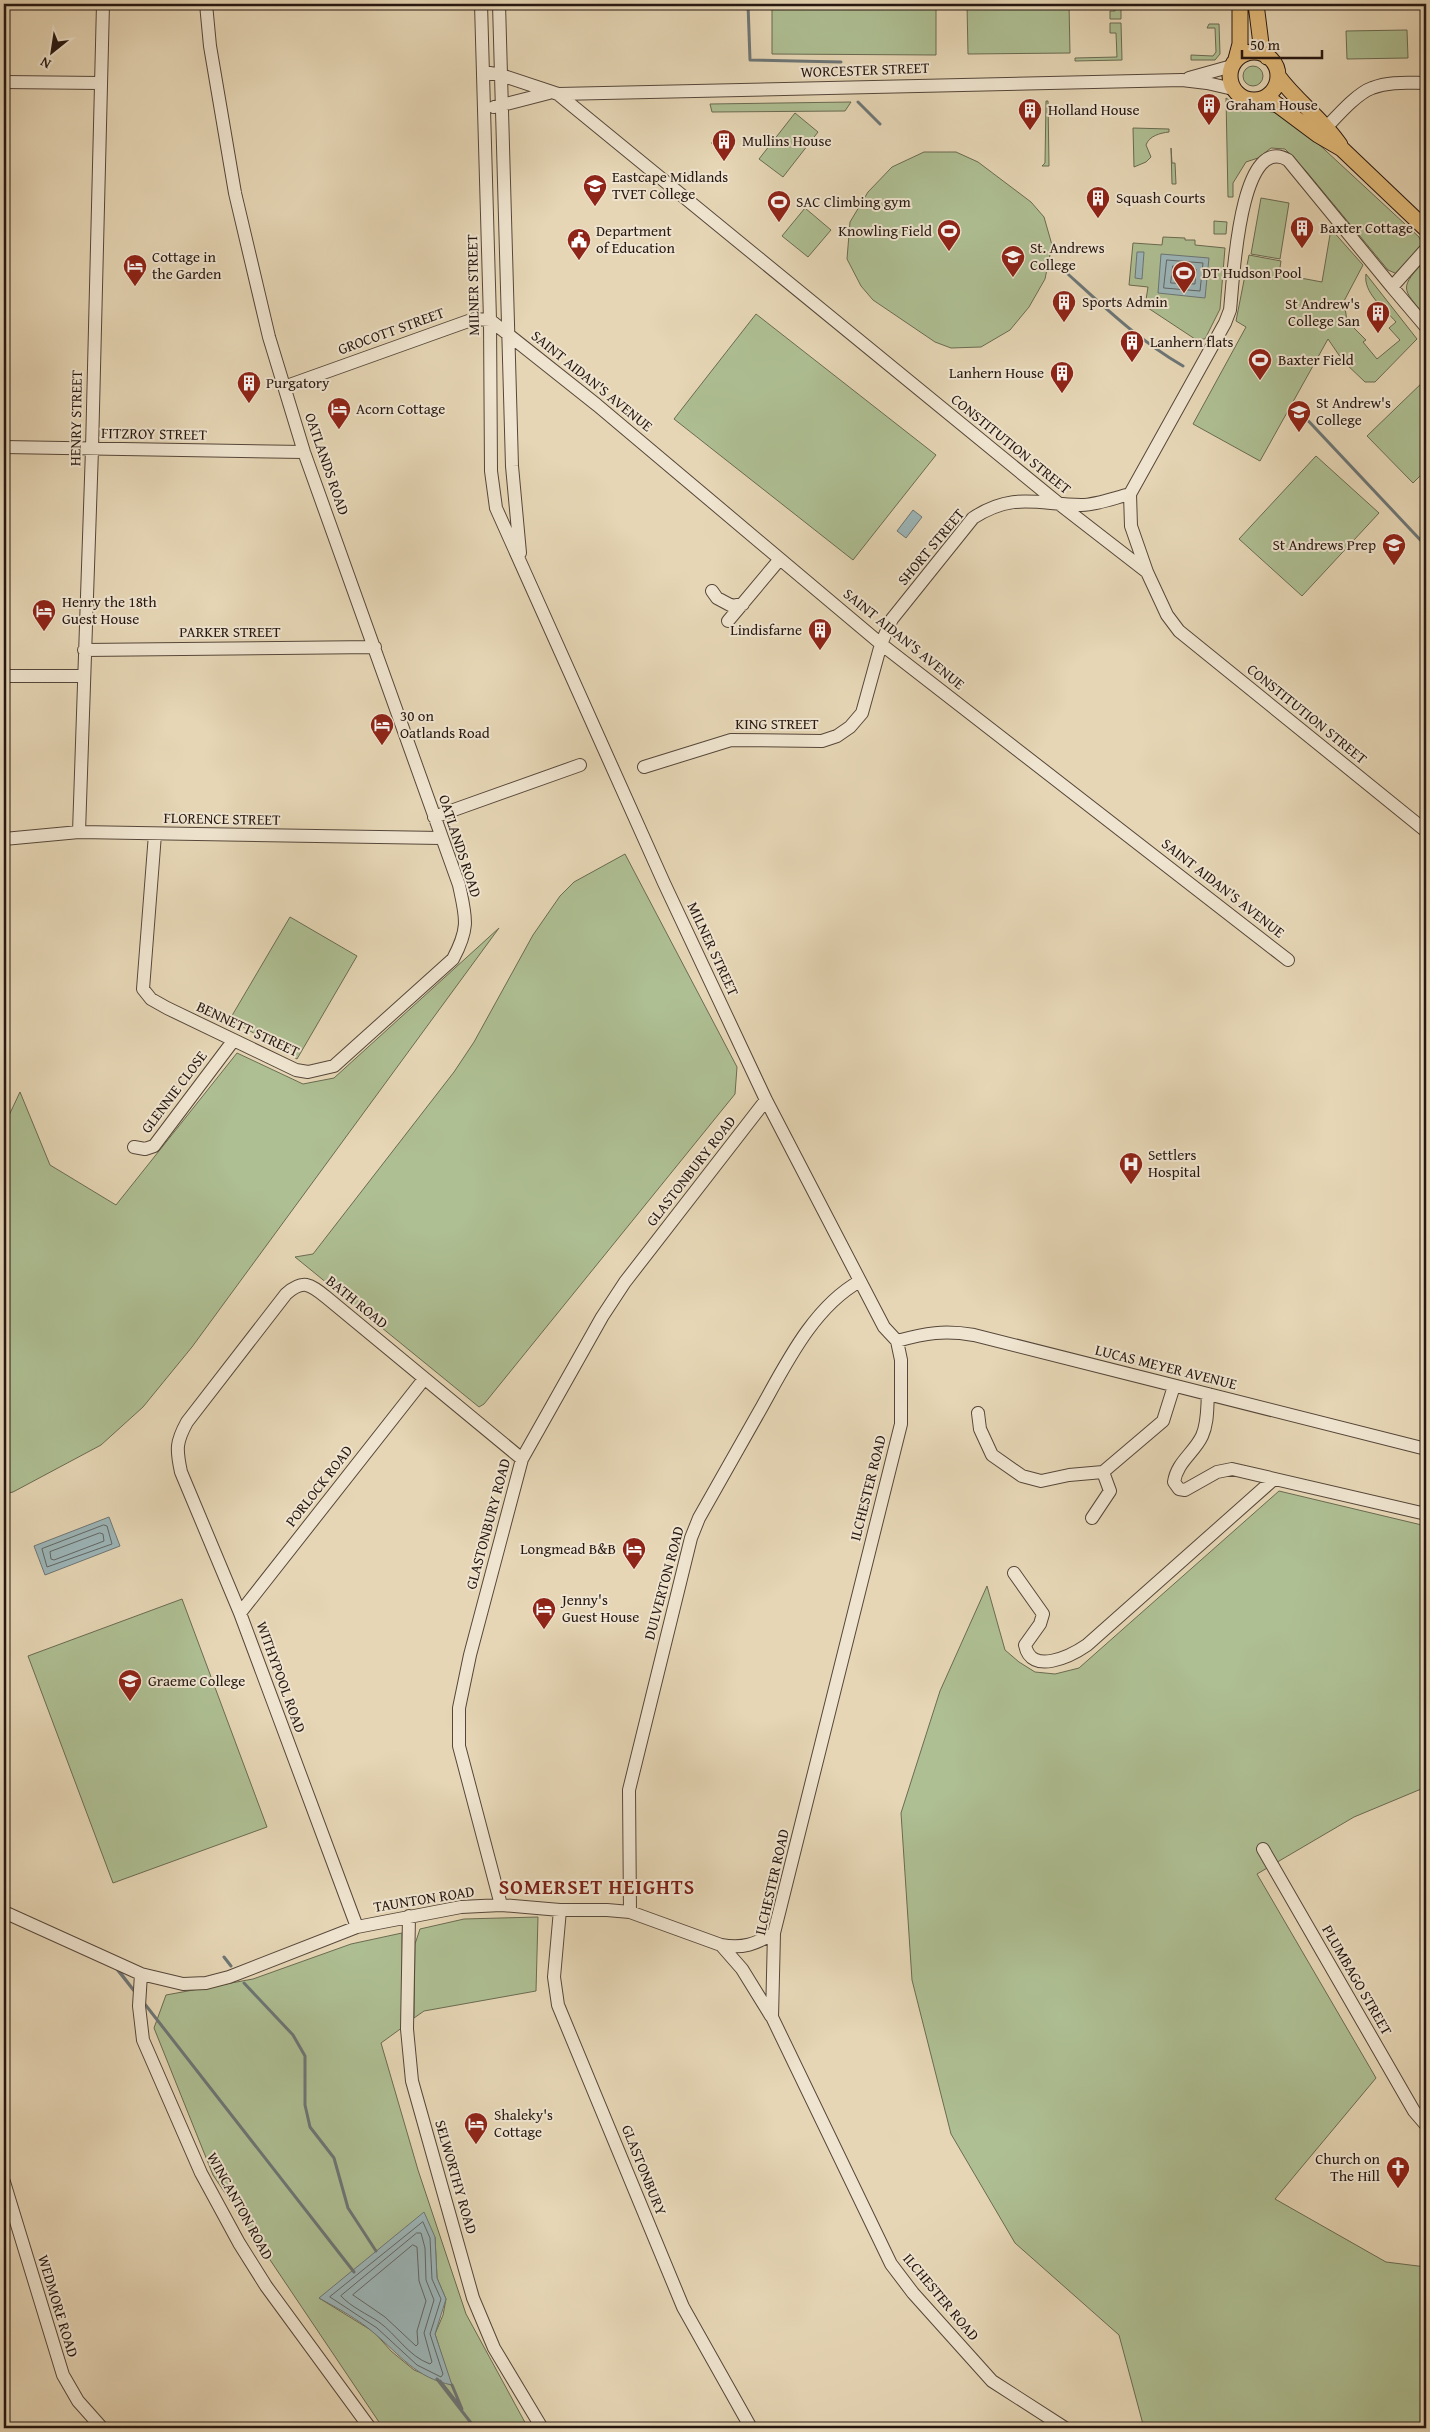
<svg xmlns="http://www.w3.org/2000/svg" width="1430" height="2432" font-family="'Gentium Book Plus',serif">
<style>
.green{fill:#aebf93;stroke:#6a6b52;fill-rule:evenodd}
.water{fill:#9cb6b9;stroke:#6d7676}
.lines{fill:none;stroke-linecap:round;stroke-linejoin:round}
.shore{stroke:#616665;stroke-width:1}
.stream{stroke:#6d7676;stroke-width:3}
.minor-casing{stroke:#56473a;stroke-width:14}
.major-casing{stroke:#261711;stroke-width:17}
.minor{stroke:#efe4cf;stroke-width:12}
.major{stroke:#e3bb7a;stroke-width:15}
.labels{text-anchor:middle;stroke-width:4;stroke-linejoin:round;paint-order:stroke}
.street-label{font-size:15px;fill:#261711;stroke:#efe4cf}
.poi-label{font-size:15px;fill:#261711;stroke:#efe4cf;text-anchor:start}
.district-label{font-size:20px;font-weight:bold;letter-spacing:1px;fill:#7a1f14;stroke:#efe4cf}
</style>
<rect width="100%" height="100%" fill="#e6d6b5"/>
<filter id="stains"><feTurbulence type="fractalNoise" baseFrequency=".004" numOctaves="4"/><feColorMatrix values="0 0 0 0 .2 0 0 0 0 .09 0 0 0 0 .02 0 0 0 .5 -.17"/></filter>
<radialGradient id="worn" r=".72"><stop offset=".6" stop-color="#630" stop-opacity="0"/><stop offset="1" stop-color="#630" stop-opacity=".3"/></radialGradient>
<path class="green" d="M 772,4 L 936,4 L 936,55 L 772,54 Z
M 967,4 L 1069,4 L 1070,53 L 968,54 Z
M 1115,4 L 1121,4 L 1121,19 L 1110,19 L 1110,11 L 1115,11 Z
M 1110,23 L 1121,23 L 1122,60 L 1075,61 L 1075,58 L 1117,57 L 1116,33 L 1110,33 Z
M 1209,24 L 1219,24 L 1220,54 L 1215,60 L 1191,60 L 1191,55 L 1213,56 L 1216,52 L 1215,28 L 1207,28 Z
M 1407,30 L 1408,58 L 1347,59 L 1346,31 Z
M1243 76a10 10 0 1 1 20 0a10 10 0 1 1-20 0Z
M 1226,98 L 1239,106 L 1277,113 L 1299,126 L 1419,237 L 1422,244 L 1397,274 L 1388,270 L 1306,171 L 1285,149 L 1271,148 L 1258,158 L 1246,162 L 1233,183 L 1233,197 L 1228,197 Z
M 1046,101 L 1048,101 L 1049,166 L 1042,166 L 1045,163 Z
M 851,102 L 845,111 L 712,112 L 710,104 Z
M 795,113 L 818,132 L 783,177 L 759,159 Z
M 1133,128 L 1169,129 L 1169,132 C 1160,133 1149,136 1146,145 L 1151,157 L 1146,162 L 1134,167 Z
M 717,137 L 731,148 L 727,155 L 711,143 Z
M 1171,148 L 1172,163 L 1175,163 L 1176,184 L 1172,184 Z
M 924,152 L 956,152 L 978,162 L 1031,202 L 1044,217 L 1052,245 L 1045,279 L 1029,307 L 1010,330 L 981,347 L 951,348 L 935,342 L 873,300 L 861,286 L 847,259 L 850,222 L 868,192 L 892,167 Z
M 1261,198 L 1289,203 L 1280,259 L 1251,254 Z
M 805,208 L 831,230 L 808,257 L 782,236 Z
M 1214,221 L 1227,222 L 1226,234 L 1214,234 Z
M 1331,229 L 1363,265 L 1344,301 L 1347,321 L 1366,340 L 1363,342 L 1377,359 L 1400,340 L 1389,328 L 1396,322 C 1384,308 1363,293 1366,274 L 1417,339 L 1375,382 L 1365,382 L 1343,361 L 1328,339 L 1260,461 L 1193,424 L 1246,327 L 1236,321 L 1249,255 L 1281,261 L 1279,274 L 1322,282 Z
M 1163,237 L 1185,238 L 1185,240 L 1195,240 L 1195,245 L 1225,248 L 1220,309 L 1205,339 L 1195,339 L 1145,306 L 1148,287 L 1129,285 L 1133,243 L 1162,245 Z
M 1426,259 L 1426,317 C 1401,287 1399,289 1426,259 Z
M 756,314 L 936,455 L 853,560 L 674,419 Z
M 1426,379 L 1426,470 L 1413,483 L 1367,436 Z
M 1316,456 L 1379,513 L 1302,596 L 1239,539 Z
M 625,854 L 737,1067 L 735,1094 L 484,1404 L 479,1407 L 295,1257 L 313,1254 L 454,1072 L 474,1042 L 533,935 L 560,896 L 574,882 Z
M 290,917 L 357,956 L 297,1059 L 230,1019 Z
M 499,928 L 192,1347 L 143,1407 L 101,1445 L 13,1492 L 4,1494 L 4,1126 L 20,1092 L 50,1165 L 116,1205 L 237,1053 L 303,1084 L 334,1078 Z
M 1279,1491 L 1426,1526 L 1426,1787 L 1354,1817 L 1257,1874 L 1376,2078 L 1275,2199 L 1386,2262 L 1426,2267 L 1426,2428 L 1144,2428 L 1119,2335 L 1015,2243 L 951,2134 L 912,1980 L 901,1813 L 940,1691 L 987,1586 L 1005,1650 L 1019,1662 L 1035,1672 L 1055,1674 L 1079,1668 Z
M 182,1599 L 267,1827 L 113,1883 L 28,1656 Z
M 538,1917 L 536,1991 L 424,2011 L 414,2018 L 415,1944 L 420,1929 L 464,1919 Z
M 402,1933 L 403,2027 L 381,2043 L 418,2170 L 466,2314 L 528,2428 L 383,2428 L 213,2175 L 154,2028 L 166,1995 L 253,1979 L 351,1944 ZM 435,2237 L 437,2278 L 446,2299 L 443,2315 L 435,2334 L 451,2385 L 414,2370 L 391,2351 L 374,2332 L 319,2298 Z"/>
<path class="water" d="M 1137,252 L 1144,252 L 1142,279 L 1135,278 Z
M 1161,254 L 1209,258 L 1205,298 L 1158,293 Z
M 913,510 L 922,517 L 906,538 L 897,531 Z
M 109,1517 L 120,1546 L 45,1575 L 34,1546 Z
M 424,2212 L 435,2237 L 437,2278 L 446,2299 L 435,2334 L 452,2385 C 416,2378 400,2355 374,2333 C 358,2319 337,2308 319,2298 Z"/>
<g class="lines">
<path class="shore" d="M 1167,260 L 1203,263 L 1200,291 L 1164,288 Z
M 1173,266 L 1196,269 L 1195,284 L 1171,283 Z
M 104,1525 L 107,1526 L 112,1544 L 47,1567 L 42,1549 Z
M 100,1533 L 103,1534 L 104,1541 L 54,1560 L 51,1559 L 50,1552 Z
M 423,2222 L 430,2238 L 432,2279 L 441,2299 L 430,2334 L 443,2374 L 441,2377 L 417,2365 L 377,2328 L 330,2297 Z
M 417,2233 L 421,2233 L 425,2248 L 426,2280 L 434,2300 L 424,2333 L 432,2362 L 430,2364 C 408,2356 397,2335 379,2322 C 367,2314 351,2307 341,2296 Z
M 413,2245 L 417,2247 L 419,2281 L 426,2301 L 417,2331 L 418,2344 L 416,2346 L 385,2317 L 353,2295 Z"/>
<path class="stream" d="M 748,4 L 750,60 L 841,62
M 858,102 L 880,124
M 1059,266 C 1098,301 1136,339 1183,366
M 1300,412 L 1426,546
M 224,1957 L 231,1966
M 116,1967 L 135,1992
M 116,1968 L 135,1992
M 244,1983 L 293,2035 L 305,2056 L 305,2105 L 310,2127 L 334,2158 L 348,2208 L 376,2251
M 144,2003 L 354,2272
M 144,2003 L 354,2272
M 437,2379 L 475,2428
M 440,2381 L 462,2409 L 452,2385"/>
<g class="minor-casing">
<path id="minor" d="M 481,4 L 490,320 L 491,471 L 496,508 L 664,883 L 766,1100 L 884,1327 L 897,1341 L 901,1360 L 901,1424 L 774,1933 L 772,2017 L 891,2264 L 913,2293 L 992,2381 L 1065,2428
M 499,4 L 512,466 L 520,553
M 484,72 L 501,75 L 558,94 L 1182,80 L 1207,83 L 1233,89
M 1189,78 L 1232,66
M 4,82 L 100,83
M 558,94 L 1058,503 L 1147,572 L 1167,615 L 1179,631 L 1426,831
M 494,107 L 549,93
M 1320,134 C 1333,121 1355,94 1372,88 C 1390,81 1408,83 1426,83
M 1392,287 L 1426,327
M 284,387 L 474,319 L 490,320 L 597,405 L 881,644 L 1288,960
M 4,447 L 304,452
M 1147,572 L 1131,526 L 1130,494 L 1225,323 L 1230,310 C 1233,284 1239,131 1288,160 L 1392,287 L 1426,249
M 712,591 L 717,598 L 732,606 L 743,604
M 728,621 L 780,559
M 84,650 L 375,647
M 4,676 L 84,676
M 644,767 L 731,740 L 822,741 L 837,736 L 850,727 L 862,713 L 881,644 L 892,619 L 973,518 C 1013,492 1036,504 1081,505 C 1096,505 1114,498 1130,494
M 434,817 L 580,765
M 79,832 L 92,449 L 103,4
M 155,834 L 143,989 L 151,999 L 167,1008 L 296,1070 L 308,1072 L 334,1066 L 453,959 C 470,927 466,918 459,885 L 304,452 L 269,337 L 235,193 L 210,46 L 206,4
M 4,839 L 79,832 L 441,838
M 134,1147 L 145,1149 L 154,1146 L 233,1041
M 897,1341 C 926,1333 944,1330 974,1335 L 1426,1449
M 1208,1394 C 1207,1408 1208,1423 1202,1436 C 1194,1453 1177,1462 1174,1482 L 1179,1489 L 1185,1490 L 1217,1472 L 1232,1469 L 1426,1514
M 978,1413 L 980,1429 L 992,1455 L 1022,1476 L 1041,1481 L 1069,1475 L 1103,1472 L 1163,1421 L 1174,1386
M 1092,1518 L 1110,1491 L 1103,1472
M 1014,1573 L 1043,1614 L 1040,1624 L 1025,1645 C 1031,1676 1071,1656 1087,1645 L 1274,1479
M 240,1613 L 424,1379
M 1263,1849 L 1414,2111 L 1426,2125
M 501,1905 L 459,1746 L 459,1708 L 470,1655 L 522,1459 L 602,1317 L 625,1282 L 766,1100
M 560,1910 L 554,1977 L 558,2005 L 683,2307 L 751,2428
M 4,1912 L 141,1974 L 183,1984 L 206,1983 L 229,1977 L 357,1927 L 461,1907 L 501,1905 L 560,1910 L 607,1910 L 630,1912 L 721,1945 C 743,1949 756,1944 774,1933
M 630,1912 L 629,1790 L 691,1538 L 699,1518 C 719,1483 739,1447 759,1412 C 785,1366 812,1308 860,1281
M 409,1916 L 407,2029 L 412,2081 L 473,2298 L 494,2348 L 542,2428
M 357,1927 L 240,1613 L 181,1472 C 176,1449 176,1442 187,1422 L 286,1294 C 303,1279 310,1284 326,1297 L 522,1459
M 721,1945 L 742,1969 L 771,2016
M 141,1974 L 139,2006 L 143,2040 L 201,2173 L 239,2243 L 266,2286 L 370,2428
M 4,2182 L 63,2375 L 78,2401 L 102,2428"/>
</g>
<g class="major-casing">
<path id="major" d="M 1256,4 L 1261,44 L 1267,57
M1230 76a24 24 0 1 1 48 0a24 24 0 1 1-48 0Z
M 1236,59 L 1240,44 L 1240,4
M 1278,76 C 1297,102 1322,118 1340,145
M 1267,97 L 1318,135 L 1342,149 L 1426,229"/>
</g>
<use href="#minor" class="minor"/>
<use href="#major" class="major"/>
</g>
<defs>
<g id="building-pin" transform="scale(1.25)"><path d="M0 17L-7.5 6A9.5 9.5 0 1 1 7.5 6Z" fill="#8f2418" stroke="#efe4cf"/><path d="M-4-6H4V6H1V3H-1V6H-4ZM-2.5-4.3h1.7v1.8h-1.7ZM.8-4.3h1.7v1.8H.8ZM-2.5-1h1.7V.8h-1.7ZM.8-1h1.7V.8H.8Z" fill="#fff"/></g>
<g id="university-pin" transform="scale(1.25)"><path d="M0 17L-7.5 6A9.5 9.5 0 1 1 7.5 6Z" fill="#8f2418" stroke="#efe4cf"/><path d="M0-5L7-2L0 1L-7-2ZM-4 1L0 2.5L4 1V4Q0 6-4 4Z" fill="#fff"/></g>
<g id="stadium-pin" transform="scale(1.25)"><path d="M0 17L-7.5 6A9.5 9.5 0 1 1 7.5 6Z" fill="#8f2418" stroke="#efe4cf"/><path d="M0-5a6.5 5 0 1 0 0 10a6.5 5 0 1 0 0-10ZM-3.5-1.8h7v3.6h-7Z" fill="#fff"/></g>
<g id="civic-pin" transform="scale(1.25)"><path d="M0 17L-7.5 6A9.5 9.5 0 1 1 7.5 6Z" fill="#8f2418" stroke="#efe4cf"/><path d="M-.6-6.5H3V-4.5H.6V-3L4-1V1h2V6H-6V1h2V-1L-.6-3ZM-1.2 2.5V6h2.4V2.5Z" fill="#fff"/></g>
<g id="school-pin" transform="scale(1.25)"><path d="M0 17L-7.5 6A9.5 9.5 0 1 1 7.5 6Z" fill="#8f2418" stroke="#efe4cf"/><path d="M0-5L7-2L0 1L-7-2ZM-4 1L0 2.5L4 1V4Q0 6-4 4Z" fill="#fff"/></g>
<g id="hotel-pin" transform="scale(1.25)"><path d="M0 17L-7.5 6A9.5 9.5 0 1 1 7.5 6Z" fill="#8f2418" stroke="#efe4cf"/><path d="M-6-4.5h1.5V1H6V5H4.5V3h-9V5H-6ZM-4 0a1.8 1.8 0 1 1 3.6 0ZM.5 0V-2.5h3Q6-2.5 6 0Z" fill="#fff"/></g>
<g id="hospital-pin" transform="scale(1.25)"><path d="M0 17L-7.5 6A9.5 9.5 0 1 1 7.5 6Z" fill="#8f2418" stroke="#efe4cf"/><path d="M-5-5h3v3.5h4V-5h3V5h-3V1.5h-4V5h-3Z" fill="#fff"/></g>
<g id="church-pin" transform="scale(1.25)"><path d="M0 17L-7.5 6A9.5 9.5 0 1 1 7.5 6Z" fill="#8f2418" stroke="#efe4cf"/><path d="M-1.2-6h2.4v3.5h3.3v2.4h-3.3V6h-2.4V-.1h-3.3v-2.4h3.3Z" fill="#fff"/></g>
</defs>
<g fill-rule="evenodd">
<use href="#building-pin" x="1209" y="105"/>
<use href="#building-pin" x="1030" y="110"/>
<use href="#building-pin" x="724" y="141"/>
<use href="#university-pin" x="595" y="186"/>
<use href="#building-pin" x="1098" y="198"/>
<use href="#stadium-pin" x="779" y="202"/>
<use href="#building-pin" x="1302" y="228"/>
<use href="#stadium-pin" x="949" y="231"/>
<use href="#civic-pin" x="579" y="240"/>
<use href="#school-pin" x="1013" y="257"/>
<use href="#hotel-pin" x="135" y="266"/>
<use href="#stadium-pin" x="1184" y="273"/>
<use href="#building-pin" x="1064" y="302"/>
<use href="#building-pin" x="1378" y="313"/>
<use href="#building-pin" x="1132" y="342"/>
<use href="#stadium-pin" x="1260" y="360"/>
<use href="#building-pin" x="1062" y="373"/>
<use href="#building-pin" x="249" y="383"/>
<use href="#hotel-pin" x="339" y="409"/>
<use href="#school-pin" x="1299" y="412"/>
<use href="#school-pin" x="1394" y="545"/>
<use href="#hotel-pin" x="44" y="611"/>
<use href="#building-pin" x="820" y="630"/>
<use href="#hotel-pin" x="382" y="725"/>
<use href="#hospital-pin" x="1131" y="1164"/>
<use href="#hotel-pin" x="634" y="1549"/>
<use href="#hotel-pin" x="544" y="1609"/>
<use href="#school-pin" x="130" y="1681"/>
<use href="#hotel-pin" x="476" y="2124"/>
<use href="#church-pin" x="1398" y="2168"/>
</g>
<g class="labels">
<g class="street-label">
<text transform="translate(865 70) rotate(-2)" y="5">WORCESTER STREET</text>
<text transform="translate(473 285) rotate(-91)" y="5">MILNER STREET</text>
<text transform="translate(391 331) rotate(-20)" y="5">GROCOTT STREET</text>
<text transform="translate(592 381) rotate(39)" y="5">SAINT AIDAN'S AVENUE</text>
<text transform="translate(76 418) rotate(-89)" y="5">HENRY STREET</text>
<text transform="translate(154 434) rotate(1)" y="5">FITZROY STREET</text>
<text transform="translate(1011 444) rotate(39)" y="5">CONSTITUTION STREET</text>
<text transform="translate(327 464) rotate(71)" y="5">OATLANDS ROAD</text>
<text transform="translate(931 547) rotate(-50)" y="5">SHORT STREET</text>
<text x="230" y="637">PARKER STREET</text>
<text transform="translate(904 639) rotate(39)" y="5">SAINT AIDAN'S AVENUE</text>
<text transform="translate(1307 714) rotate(39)" y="5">CONSTITUTION STREET</text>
<text x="777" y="729">KING STREET</text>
<text transform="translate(222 819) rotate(1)" y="5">FLORENCE STREET</text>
<text transform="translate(460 846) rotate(72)" y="5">OATLANDS ROAD</text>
<text transform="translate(1223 888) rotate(38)" y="5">SAINT AIDAN'S AVENUE</text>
<text transform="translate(713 949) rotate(65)" y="5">MILNER STREET</text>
<text transform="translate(248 1029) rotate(25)" y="5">BENNETT STREET</text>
<text transform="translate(174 1092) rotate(-53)" y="5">GLENNIE CLOSE</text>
<text transform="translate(691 1171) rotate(-52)" y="5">GLASTONBURY ROAD</text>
<text transform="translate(357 1302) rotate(39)" y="5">BATH ROAD</text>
<text transform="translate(1166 1367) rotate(14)" y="5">LUCAS MEYER AVENUE</text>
<text transform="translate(319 1486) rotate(-52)" y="5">PORLOCK ROAD</text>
<text transform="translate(868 1488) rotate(-76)" y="5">ILCHESTER ROAD</text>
<text transform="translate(488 1524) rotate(-75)" y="5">GLASTONBURY ROAD</text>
<text transform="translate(664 1583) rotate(-75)" y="5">DULVERTON ROAD</text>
<text transform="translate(281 1677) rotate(70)" y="5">WITHYPOOL ROAD</text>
<text transform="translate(772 1882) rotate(-77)" y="5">ILCHESTER ROAD</text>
<text transform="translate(424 1899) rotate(-9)" y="5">TAUNTON ROAD</text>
<text transform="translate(1357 1980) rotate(60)" y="5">PLUMBAGO STREET</text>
<text transform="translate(644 2170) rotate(68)" y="5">GLASTONBURY</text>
<text transform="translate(456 2177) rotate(74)" y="5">SELWORTHY ROAD</text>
<text transform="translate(240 2206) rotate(61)" y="5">WINCANTON ROAD</text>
<text transform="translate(941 2297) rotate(50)" y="5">ILCHESTER ROAD</text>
<text transform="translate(58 2306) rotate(73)" y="5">WEDMORE ROAD</text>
</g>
<g class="poi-label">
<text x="1226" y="110">Graham House</text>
<text x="1048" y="115">Holland House</text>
<text x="742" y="146">Mullins House</text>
<text x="612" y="182">Eastcape Midlands<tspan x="612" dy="17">TVET College</tspan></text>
<text x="1116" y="203">Squash Courts</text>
<text x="796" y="207">SAC Climbing gym</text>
<text x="1320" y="233">Baxter Cottage</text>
<text x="596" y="236">Department<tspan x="596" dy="17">of Education</tspan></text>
<text x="932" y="236" text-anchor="end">Knowling Field</text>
<text x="1030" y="253">St. Andrews<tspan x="1030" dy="17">College</tspan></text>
<text x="152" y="262">Cottage in<tspan x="152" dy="17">the Garden</tspan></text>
<text x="1202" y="278">DT Hudson Pool</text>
<text x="1082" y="307">Sports Admin</text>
<text x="1360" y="309" text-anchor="end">St Andrew's<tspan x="1360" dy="17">College San</tspan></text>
<text x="1150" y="347">Lanhern flats</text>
<text x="1278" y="365">Baxter Field</text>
<text x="1044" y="378" text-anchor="end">Lanhern House</text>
<text x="266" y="388">Purgatory</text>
<text x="1316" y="408">St Andrew's<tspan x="1316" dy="17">College</tspan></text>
<text x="356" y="414">Acorn Cottage</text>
<text x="1376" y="550" text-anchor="end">St Andrews Prep</text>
<text x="62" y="607">Henry the 18th<tspan x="62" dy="17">Guest House</tspan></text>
<text x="802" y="635" text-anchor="end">Lindisfarne</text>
<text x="400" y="721">30 on<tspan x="400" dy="17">Oatlands Road</tspan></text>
<text x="1148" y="1160">Settlers<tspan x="1148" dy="17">Hospital</tspan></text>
<text x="616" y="1554" text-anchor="end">Longmead B&amp;B</text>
<text x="562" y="1605">Jenny's<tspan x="562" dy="17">Guest House</tspan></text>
<text x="148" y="1686">Graeme College</text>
<text x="494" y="2120">Shaleky's<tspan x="494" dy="17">Cottage</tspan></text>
<text x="1380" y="2164" text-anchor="end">Church on<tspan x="1380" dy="17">The Hill</tspan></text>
</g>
<g class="district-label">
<text x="597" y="1894">SOMERSET HEIGHTS</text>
</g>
</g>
<rect width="1430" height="2432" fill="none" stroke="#e6d6b5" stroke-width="20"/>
<rect x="5" y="5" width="1420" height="2422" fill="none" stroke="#261711" stroke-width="2.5"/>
<rect x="10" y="10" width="1410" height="2412" fill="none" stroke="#261711"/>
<g transform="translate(52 52) rotate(210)" stroke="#efe4cf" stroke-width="4" paint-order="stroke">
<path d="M0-4L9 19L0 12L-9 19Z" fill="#261711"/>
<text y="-8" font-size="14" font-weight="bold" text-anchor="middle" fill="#261711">N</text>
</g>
<path d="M1242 50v8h80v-8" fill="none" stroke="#261711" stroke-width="2.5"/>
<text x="1250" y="50" font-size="15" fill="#261711" stroke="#efe4cf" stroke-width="4" paint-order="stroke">50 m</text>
<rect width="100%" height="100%" filter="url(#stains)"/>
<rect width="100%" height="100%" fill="url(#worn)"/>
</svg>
